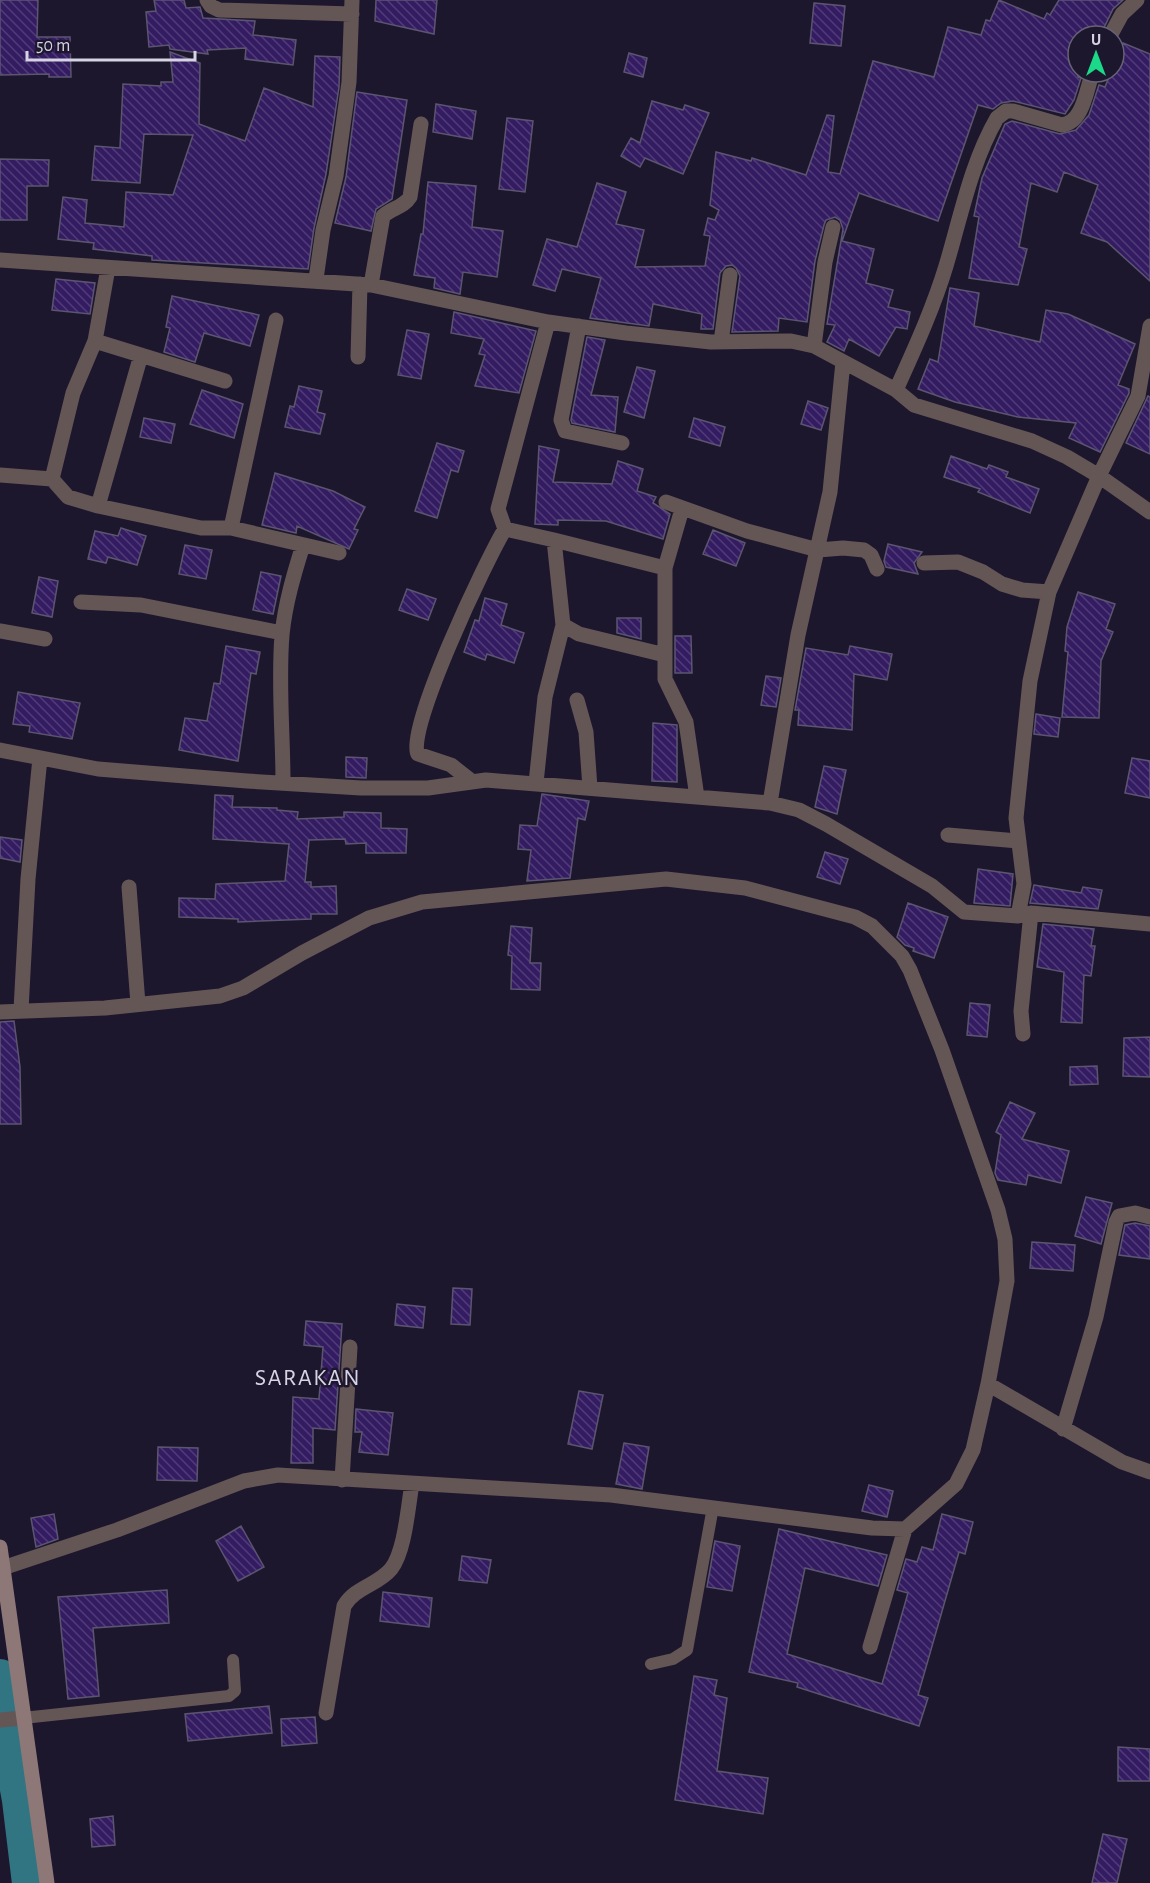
<svg xmlns="http://www.w3.org/2000/svg" width="1150" height="1883" font-family="'Alegreya Sans',sans-serif">
<style>
.lines{fill:none;stroke-linecap:round;stroke-linejoin:round}
.river{stroke:#317482;stroke-width:40}
.building{fill:url(#building-back-hatch);stroke:#5b5570;stroke-width:1.5}
.lane{stroke:#655656;stroke-width:12}
.street{stroke:#655656;stroke-width:15}
.secondary{stroke:#8e7777;stroke-width:15}
.labels{text-anchor:middle;stroke-width:5;stroke-linejoin:round;paint-order:stroke}
.quarter-label{font-size:24px;letter-spacing:1.5px;fill:#d6d3e3;stroke:#1d172e}
</style>
<defs>
<pattern id="building-back-hatch" width="6" height="6" patternUnits="userSpaceOnUse" patternTransform="scale(1.5)"><rect width="6" height="6" fill="#341c62"/><path d="M-1 5l2 2M0 0l6 6M5-1l2 2" fill="none" stroke="#513c78"/></pattern>
</defs>
<rect width="100%" height="100%" fill="#1d172e"/>
<g class="lines">
<path class="river" d="M 0,1679 L 22,1800 L 32,1883"/>
</g>
<path class="building" d="M 0,0 L 38,0 L 37,37 L 70,37 L 71,77 L 49,77 L 49,74 L 0,75 Z
M 154,0 L 184,0 L 186,8 L 200,7 L 203,18 L 255,21 L 253,35 L 296,40 L 293,65 L 245,59 L 246,48 L 207,50 L 208,54 L 170,49 L 169,45 L 149,47 L 146,12 L 156,11 Z
M 376,0 L 437,0 L 434,34 L 375,21 Z
M 999,0 L 1044,19 L 1047,13 L 1050,15 L 1059,0 L 1123,0 L 1113,9 L 1100,36 L 1078,36 L 1078,77 L 1081,78 L 1074,100 L 1065,114 L 1013,101 L 1001,103 L 993,109 L 978,105 L 938,221 L 859,193 L 842,241 L 874,249 L 866,283 L 893,290 L 888,307 L 910,312 L 907,329 L 896,327 L 879,356 L 849,339 L 844,351 L 827,342 L 835,325 L 827,324 L 843,229 L 840,220 L 835,217 L 826,220 L 824,225 L 815,261 L 807,322 L 779,318 L 778,331 L 732,332 L 740,276 L 736,268 L 732,265 L 726,266 L 720,273 L 713,329 L 701,329 L 702,314 L 653,304 L 649,326 L 590,318 L 601,278 L 562,269 L 555,291 L 533,285 L 547,239 L 577,247 L 597,183 L 626,192 L 616,224 L 644,230 L 635,267 L 705,266 L 710,236 L 704,235 L 708,218 L 715,220 L 719,210 L 710,205 L 716,152 L 751,161 L 752,158 L 806,175 L 827,115 L 834,116 L 828,172 L 840,174 L 873,61 L 934,77 L 948,27 L 981,35 L 986,20 L 990,21 Z
M 814,3 L 845,6 L 841,46 L 810,43 Z
M 1123,43 L 1150,54 L 1150,281 L 1107,242 L 1081,233 L 1098,185 L 1064,172 L 1057,192 L 1031,183 L 1019,247 L 1027,249 L 1018,285 L 969,278 L 979,217 L 974,216 L 982,178 L 1005,124 L 1012,121 L 1060,134 L 1076,130 L 1089,115 L 1099,85 L 1105,87 L 1111,72 L 1114,72 Z
M 170,52 L 200,63 L 199,124 L 245,141 L 264,88 L 313,107 L 315,56 L 340,57 L 339,87 L 326,174 L 314,228 L 308,269 L 152,260 L 152,256 L 93,249 L 94,243 L 58,239 L 63,197 L 87,200 L 85,223 L 124,227 L 126,192 L 173,195 L 193,135 L 144,134 L 140,183 L 92,180 L 95,146 L 120,148 L 123,84 L 161,86 L 161,82 L 173,82 Z
M 629,53 L 647,58 L 643,77 L 624,72 Z
M 357,92 L 407,100 L 392,199 L 376,209 L 371,231 L 335,223 L 346,177 Z
M 652,101 L 683,110 L 685,105 L 709,113 L 683,174 L 645,158 L 640,167 L 621,156 L 631,138 L 640,143 Z
M 436,104 L 476,111 L 472,139 L 433,132 Z
M 507,118 L 533,121 L 525,192 L 499,189 Z
M 0,159 L 49,160 L 48,186 L 27,186 L 27,220 L 0,220 Z
M 428,182 L 476,186 L 472,227 L 503,231 L 497,277 L 463,272 L 460,294 L 434,288 L 435,278 L 414,275 L 421,234 L 423,234 Z
M 56,279 L 95,283 L 90,314 L 52,310 Z
M 950,288 L 979,293 L 974,326 L 1040,342 L 1046,310 L 1068,314 L 1135,344 L 1118,385 L 1129,389 L 1129,393 L 1100,452 L 1069,438 L 1076,423 L 1018,417 L 955,402 L 918,389 L 930,359 L 938,362 Z
M 172,296 L 259,315 L 250,346 L 204,333 L 195,362 L 164,352 L 170,328 L 166,327 Z
M 454,312 L 536,331 L 519,393 L 475,386 L 485,355 L 479,354 L 484,339 L 451,333 Z
M 407,330 L 429,334 L 421,379 L 398,375 Z
M 587,337 L 605,340 L 591,395 L 618,397 L 615,432 L 572,423 L 571,420 Z
M 637,367 L 655,371 L 644,418 L 624,412 Z
M 299,386 L 322,391 L 317,412 L 325,414 L 320,434 L 285,427 L 290,406 L 294,407 Z
M 202,390 L 243,404 L 234,438 L 190,424 Z
M 1148,396 L 1150,397 L 1150,454 L 1126,443 Z
M 808,401 L 828,408 L 821,430 L 801,424 Z
M 144,418 L 175,424 L 171,443 L 140,437 Z
M 694,418 L 725,427 L 720,446 L 689,437 Z
M 437,443 L 464,451 L 458,472 L 451,470 L 437,518 L 415,511 Z
M 539,446 L 559,450 L 553,482 L 612,484 L 618,461 L 643,469 L 637,491 L 656,497 L 653,503 L 670,514 L 663,539 L 606,521 L 558,520 L 558,525 L 535,524 Z
M 951,456 L 987,469 L 989,465 L 1008,472 L 1006,477 L 1039,489 L 1030,513 L 978,492 L 980,489 L 944,477 Z
M 275,473 L 333,491 L 365,507 L 354,529 L 358,530 L 349,549 L 297,526 L 296,533 L 262,525 Z
M 121,528 L 146,536 L 137,565 L 108,557 L 106,563 L 88,559 L 95,531 L 118,536 Z
M 713,530 L 745,543 L 736,566 L 703,554 Z
M 888,544 L 922,552 L 914,563 L 918,574 L 886,567 L 884,561 Z
M 185,545 L 212,550 L 206,579 L 179,574 Z
M 261,572 L 281,576 L 273,614 L 253,610 Z
M 39,577 L 58,581 L 52,617 L 32,613 Z
M 407,589 L 436,599 L 428,620 L 399,610 Z
M 1078,592 L 1115,604 L 1106,629 L 1113,632 L 1101,661 L 1099,718 L 1062,717 L 1068,652 L 1065,651 L 1067,627 Z
M 485,598 L 507,604 L 501,625 L 524,633 L 514,663 L 487,654 L 485,660 L 464,652 L 475,620 L 479,621 Z
M 617,618 L 641,618 L 641,639 L 617,633 Z
M 675,636 L 691,636 L 692,673 L 675,673 Z
M 226,646 L 260,652 L 256,674 L 251,673 L 238,761 L 179,750 L 185,718 L 207,721 L 214,683 L 220,684 Z
M 850,646 L 892,654 L 887,680 L 854,674 L 852,730 L 798,725 L 799,710 L 795,710 L 806,648 L 848,655 Z
M 766,676 L 781,678 L 776,707 L 761,705 Z
M 18,692 L 80,703 L 72,739 L 29,732 L 30,726 L 13,724 Z
M 1036,714 L 1060,718 L 1058,737 L 1034,734 Z
M 653,723 L 677,725 L 677,782 L 652,781 Z
M 346,757 L 367,758 L 366,778 L 346,777 Z
M 1132,758 L 1150,761 L 1150,798 L 1125,793 Z
M 824,766 L 846,770 L 837,814 L 815,807 Z
M 542,794 L 589,801 L 585,820 L 578,818 L 570,878 L 527,881 L 531,850 L 518,849 L 520,825 L 537,826 Z
M 215,795 L 233,796 L 232,807 L 277,808 L 277,810 L 298,812 L 297,819 L 344,817 L 344,812 L 381,813 L 381,828 L 407,829 L 406,853 L 366,853 L 366,843 L 346,844 L 345,839 L 309,840 L 305,882 L 311,882 L 311,887 L 336,886 L 337,914 L 311,914 L 311,919 L 238,922 L 238,919 L 179,917 L 179,898 L 215,899 L 216,884 L 285,881 L 289,844 L 213,839 Z
M 0,837 L 22,840 L 20,862 L 0,858 Z
M 825,852 L 848,859 L 840,884 L 817,877 Z
M 978,869 L 1013,874 L 1010,906 L 974,903 Z
M 1034,885 L 1081,893 L 1083,887 L 1102,890 L 1098,909 L 1030,903 Z
M 908,903 L 948,917 L 934,958 L 913,951 L 914,948 L 905,945 L 897,937 Z
M 1043,924 L 1094,929 L 1091,946 L 1095,946 L 1091,976 L 1084,975 L 1082,1023 L 1061,1022 L 1064,972 L 1037,967 Z
M 511,926 L 532,928 L 530,963 L 541,963 L 540,990 L 511,989 L 512,956 L 508,955 Z
M 970,1003 L 990,1005 L 987,1037 L 967,1035 Z
M 14,1021 L 20,1067 L 21,1124 L 0,1124 L 0,1022 Z
M 1150,1037 L 1150,1077 L 1123,1076 L 1124,1038 Z
M 1097,1066 L 1098,1084 L 1070,1085 L 1070,1067 Z
M 1010,1102 L 1035,1113 L 1022,1139 L 1069,1151 L 1061,1183 L 1028,1175 L 1026,1185 L 998,1180 L 995,1173 L 1001,1135 L 996,1132 Z
M 1086,1197 L 1112,1203 L 1101,1244 L 1075,1236 Z
M 1135,1223 L 1150,1226 L 1150,1259 L 1119,1255 L 1125,1225 Z
M 1032,1242 L 1075,1245 L 1073,1271 L 1030,1268 Z
M 453,1288 L 472,1289 L 470,1325 L 451,1324 Z
M 397,1304 L 425,1307 L 423,1328 L 395,1325 Z
M 306,1321 L 342,1324 L 335,1430 L 313,1428 L 313,1463 L 291,1463 L 293,1397 L 319,1399 L 323,1347 L 304,1345 Z
M 579,1391 L 603,1395 L 592,1449 L 568,1444 Z
M 356,1409 L 393,1413 L 388,1455 L 359,1452 L 362,1432 L 355,1432 Z
M 624,1443 L 649,1447 L 642,1489 L 616,1484 Z
M 158,1447 L 198,1448 L 197,1481 L 157,1480 Z
M 869,1485 L 893,1491 L 887,1517 L 862,1511 Z
M 54,1514 L 58,1539 L 36,1547 L 31,1518 Z
M 942,1514 L 973,1522 L 965,1554 L 959,1552 L 918,1695 L 928,1698 L 919,1726 L 797,1687 L 798,1683 L 749,1672 L 779,1529 L 887,1555 L 878,1586 L 805,1568 L 787,1654 L 882,1684 L 908,1593 L 897,1590 L 906,1559 L 917,1562 L 922,1547 L 933,1550 Z
M 241,1526 L 264,1567 L 238,1581 L 216,1541 Z
M 715,1541 L 740,1546 L 732,1591 L 707,1587 Z
M 462,1556 L 491,1560 L 487,1583 L 459,1580 Z
M 167,1590 L 169,1623 L 93,1628 L 99,1696 L 68,1699 L 58,1597 Z
M 383,1592 L 432,1598 L 429,1627 L 380,1621 Z
M 694,1676 L 717,1680 L 714,1695 L 727,1698 L 717,1771 L 768,1778 L 763,1814 L 675,1800 Z
M 269,1706 L 272,1733 L 188,1741 L 185,1714 Z
M 315,1717 L 317,1743 L 282,1746 L 281,1719 Z
M 1118,1747 L 1150,1749 L 1150,1781 L 1118,1781 Z
M 113,1816 L 115,1845 L 92,1847 L 90,1819 Z
M 1103,1834 L 1127,1839 L 1117,1883 L 1092,1883 Z"/>
<g class="lines">
<path class="lane" d="M 651,1664 L 673,1659 L 687,1650 L 713,1507
M 23,1718 L 229,1696 L 235,1691 L 233,1660"/>
<path class="street" d="M 207,0 L 211,6 L 219,10 L 352,14
M 1110,36 L 1122,14 L 1137,0
M 0,260 L 371,285 L 548,322 L 626,333 L 711,342 L 791,341 L 814,346 L 896,390 L 914,405 L 1032,441 L 1067,457 L 1099,476 L 1150,512
M 316,279 L 323,230 L 336,176 L 349,82 L 352,0
M 371,285 L 383,216 C 392,208 404,207 410,197 L 421,124
M 579,326 L 561,420 L 565,431 L 622,443
M 95,341 L 225,381
M 721,342 L 730,275
M 814,346 L 825,262 L 833,227
M 358,357 L 360,284
M 896,390 C 914,350 933,309 946,266 C 961,216 971,163 997,118 L 1006,111 L 1013,111 L 1062,125 C 1084,122 1086,89 1093,72
M 0,475 L 52,479 L 68,497 L 98,506 L 201,528 L 231,528 L 339,553
M 52,479 L 73,393 L 95,341 L 108,268
M 666,502 L 747,531 L 818,550 L 843,548 L 864,550 L 871,555 L 877,569
M 98,506 L 141,355
M 682,509 L 665,568 L 665,679 L 686,722 L 697,797
M 231,528 L 276,320
M 505,529 L 554,540 L 563,625 L 579,634 L 665,655
M 554,540 L 665,568
M 924,563 L 958,562 L 983,572 L 1002,584 L 1022,590 L 1049,592
M 81,602 L 141,605 L 282,633
M 0,631 L 45,639
M 577,700 L 586,732 L 590,788
M 0,750 L 98,769 L 247,781 L 361,788 L 428,788 L 486,780 L 770,803 L 799,810 L 826,824 L 932,886 L 964,912 L 1018,916 L 1031,913 L 1150,924
M 470,780 L 451,765 L 418,754 C 404,733 488,556 505,529 L 498,509 L 548,322
M 283,783 C 283,734 278,684 282,635 C 285,604 294,574 303,545
M 536,783 L 545,697 L 563,625
M 770,803 L 798,635 L 830,492 L 843,362
M 948,835 L 1019,841
M 129,887 L 138,1004
M 1018,916 L 1024,884 L 1016,818 L 1030,681 L 1049,592 L 1099,476 L 1138,396 L 1150,326
M 21,1010 L 28,879 L 40,758
M 0,1012 L 105,1008 L 220,996 L 243,988 L 302,953 L 369,918 L 422,902 L 666,879 L 745,888 L 855,917 L 872,926 L 902,956 L 910,970 L 942,1050 L 998,1210 L 1005,1239 L 1007,1281 L 988,1384
M 1023,1034 L 1021,1011 L 1031,913
M 1063,1429 L 1096,1317 L 1116,1222 L 1119,1216 L 1135,1213 L 1150,1217
M 342,1480 L 350,1347
M 0,1569 L 117,1530 L 244,1481 L 278,1475 L 611,1495 L 872,1528 L 905,1529 L 956,1484 L 973,1450 L 988,1384 L 1122,1462 L 1150,1472
M 870,1647 L 905,1529
M 326,1713 L 344,1606 C 355,1587 378,1585 391,1569 C 405,1552 408,1506 412,1484
M 0,1720 L 23,1718"/>
<path class="secondary" d="M 0,1547 L 47,1883"/>
</g>
<g class="labels">
<g class="quarter-label">
<text x="308" y="1385">SARAKAN</text>
</g>
</g>
<g transform="translate(1096 54)"><circle r="28" fill="#1d172e" stroke="#676276" stroke-width="1.5"/>
<path d="M0-4.5L10 22L0 15L-10 22Z" fill="#1bd988"/>
<text y="-9" font-size="16" font-weight="bold" text-anchor="middle" fill="#d6d3e3">U</text>
</g>
<path d="M27 51v9h168v-9" fill="none" stroke="#d6d3e3" stroke-width="3"/>
<text x="36" y="51" font-size="18" fill="#d6d3e3" stroke="#1d172e" stroke-width="4.5" paint-order="stroke">50 m</text>
</svg>
